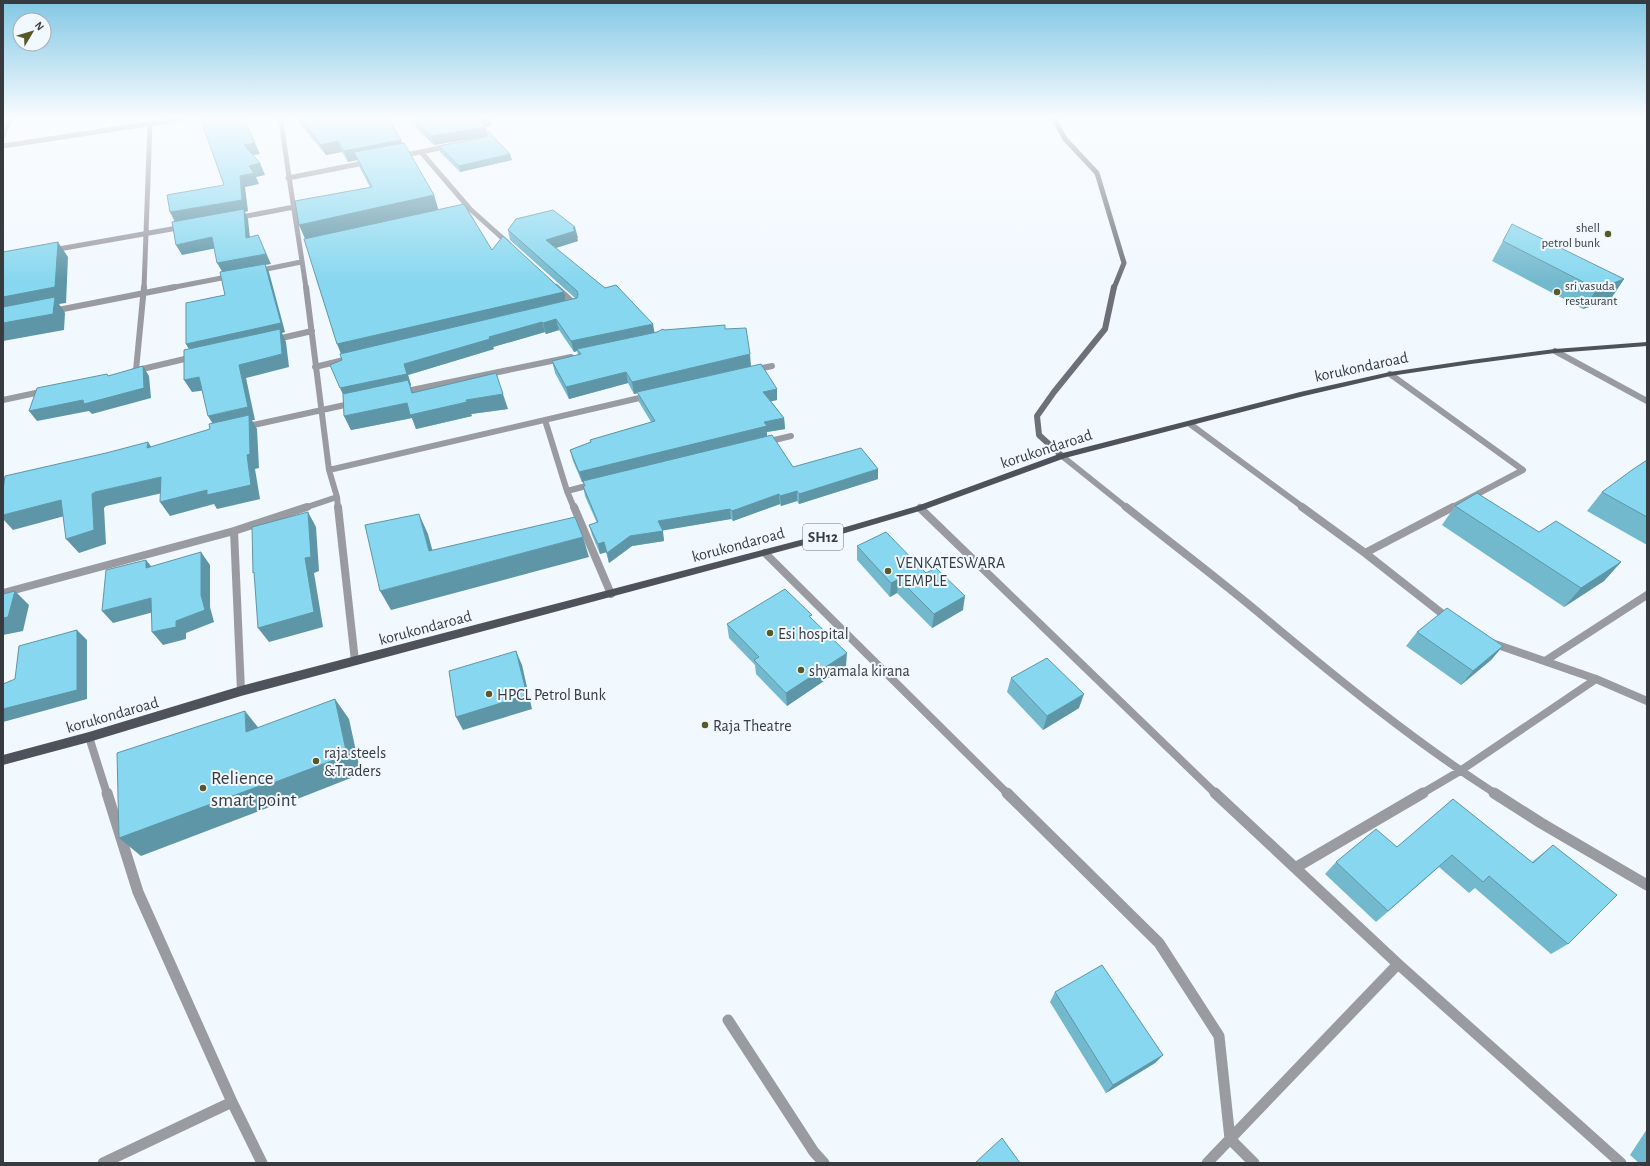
<svg xmlns="http://www.w3.org/2000/svg" width="1650" height="1166" font-family="'Alegreya Sans',sans-serif">
<style>
.lines{fill:none;stroke-linecap:round;stroke-linejoin:round}
.street-far3{stroke:#9a9ba1;stroke-width:5}
.street-far2{stroke:#9a9ba1;stroke-width:6}
.street-far1{stroke:#9a9ba1;stroke-width:8}
.street{stroke:#9a9ba1;stroke-width:11}
.secondary-far1{stroke:#6d7078;stroke-width:5}
.secondary{stroke:#6d7078;stroke-width:6}
.primary{fill:#4f525b;fill-rule:evenodd}
.wall{fill:#73b9ce}
.shaded-wall{fill:#5e96a7}
.building{fill:#86d7ef;stroke:#5e96a7}
.poi-dot{fill:#575926;stroke:#f1f8fe;stroke-width:1.5}
.labels{text-anchor:middle;stroke-width:4;stroke-linejoin:round;paint-order:stroke}
.far-poi-label{font-size:13px;fill:#373b3f;stroke:#f1f8fe;text-anchor:end}
.shield{fill:#f1f8fe;stroke:#6f7478;stroke-width:1}
.shield-label{font-size:15px;font-weight:bold;fill:#373b3f}
.street-label{font-size:16px;fill:#373b3f;stroke:#f1f8fe}
.poi-label{font-size:16px;fill:#373b3f;stroke:#f1f8fe;text-anchor:start}
.near-poi-label{font-size:19px;fill:#373b3f;stroke:#f1f8fe;text-anchor:start}
</style>
<rect width="100%" height="100%" fill="#f1f8fe"/>
<g class="lines">
<path class="street-far3" d="M 281,119 C 288,176 298,232 306,288
M 3,136 L 10,119
M 3,146 L 181,119
M 421,152 L 470,209 L 509,244
M 400,156 L 450,146
M 288,178 L 369,162
M 236,218 L 294,207
M 53,250 L 183,227
M 257,271 L 301,262
M 556,287 L 557,288
M 144,288 L 150,124
M 170,288 L 232,276"/>
<path class="street-far2" d="M 306,287 L 329,470 L 337,497 L 338,508
M 556,287 L 576,305
M 53,311 L 175,287
M 273,340 L 312,331
M 1555,351 L 1647,401
M 315,367 L 352,358
M 136,370 L 144,287
M 753,370 L 772,366
M 134,371 L 193,357
M 1390,374 L 1523,470 L 1451,508
M 402,392 L 571,357
M 3,400 L 45,391
M 545,420 L 567,491 L 574,508
M 1190,424 L 1304,508
M 244,427 L 354,403
M 766,442 L 791,436
M 1062,456 L 1127,508
M 329,470 L 648,396
M 567,491 L 594,484
M 304,508 L 337,497"/>
<path class="street-far1" d="M 338,507 L 355,661
M 574,507 L 611,594
M 1126,507 C 1172,544 1220,580 1265,618 C 1339,680 1415,742 1496,794
M 1302,507 L 1365,553 L 1449,619
M 920,508 L 1216,794
M 234,531 L 241,691
M 765,553 L 1008,794
M 1365,553 L 1453,507
M 3,593 L 234,531 L 307,507
M 1492,643 L 1596,679 L 1647,701
M 1545,661 L 1647,595
M 89,737 L 107,794
M 1421,794 L 1460,771 L 1596,679"/>
<path class="street" d="M 107,793 L 138,892 L 232,1102 L 262,1163
M 1007,793 L 1159,943 L 1219,1036 L 1230,1139 L 1254,1163
M 1215,793 L 1398,964 L 1621,1163
M 1494,793 L 1541,823 L 1647,885
M 1295,868 L 1423,793
M 728,1020 L 814,1152 L 824,1163
M 103,1163 L 232,1102
M 1207,1163 L 1398,964"/>
<path class="secondary-far1" d="M 1054,119 L 1065,139 L 1097,173 L 1124,263 L 1114,288"/>
<path class="secondary" d="M 1062,456 L 1039,435 L 1037,416 L 1054,392 L 1105,329 L 1114,287"/>
<path class="primary" d="M 1647,342 L 1647,346 L 1555,353 L 1471,364 L 1390,376 L 1304,396 L 1065,458 L 923,510 L 808,544 L 241,696 L 89,742 L 3,765 L 3,755 L 89,732 L 241,686 L 808,538 L 917,506 L 1059,454 L 1300,392 L 1390,372 L 1471,360 L 1555,349 Z"/>
</g>
<path class="wall" d="M 296,119 L 389,119 L 402,143 L 434,195 L 438,210 L 492,250 L 566,300 L 575,298 L 510,240 L 508,230 L 578,238 L 577,238 L 578,241 L 556,248 L 654,333 L 664,330 L 725,329 L 751,366 L 777,389 L 777,400 L 771,401 L 784,418 L 785,429 L 767,432 L 767,437 L 793,467 L 878,469 L 878,479 L 799,504 L 797,501 L 781,506 L 780,504 L 733,521 L 731,519 L 662,530 L 664,541 L 632,546 L 609,563 L 606,552 L 600,554 L 592,535 L 589,525 L 597,523 L 585,496 L 583,486 L 584,486 L 583,482 L 582,482 L 573,461 L 570,450 L 590,442 L 590,440 L 651,422 L 639,402 L 638,393 L 634,394 L 628,383 L 569,399 L 555,373 L 552,361 L 578,355 L 577,351 L 574,352 L 559,330 L 546,334 L 545,332 L 493,347 L 494,349 L 408,375 L 411,385 L 410,386 L 413,393 L 508,409 L 471,414 L 472,416 L 416,429 L 412,418 L 351,430 L 344,416 L 343,394 L 342,360 L 341,354 L 305,238 L 370,187 L 360,168 L 357,160 L 348,162 L 342,152 L 326,155 Z
M 407,119 L 490,119 L 491,126 L 486,127 L 488,135 L 512,160 L 460,172 L 440,152 L 439,146 L 486,136 L 434,145 Z
M 1512,224 L 1624,279 L 1610,300 L 1583,309 L 1492,261 Z
M 1647,460 L 1647,545 L 1587,511 L 1602,492 Z
M 1455,506 L 1539,532 L 1621,562 L 1604,581 L 1564,607 L 1442,525 Z
M 857,546 L 926,573 L 963,610 L 932,628 L 897,593 L 890,597 L 857,560 Z
M 812,619 L 846,666 L 787,706 L 756,674 L 755,665 L 729,638 L 727,624 Z
M 1417,632 L 1503,646 L 1491,660 L 1461,685 L 1406,646 Z
M 1011,678 L 1079,708 L 1043,730 L 1007,692 Z
M 1553,845 L 1568,944 L 1551,954 L 1475,888 L 1469,893 L 1439,867 L 1376,922 L 1325,874 L 1336,862 L 1397,847 L 1532,862 Z
M 1055,992 L 1163,1055 L 1155,1063 L 1106,1093 L 1050,1002 Z
M 1647,1129 L 1647,1163 L 1639,1163 L 1630,1155 Z"/>
<path class="shaded-wall" d="M 478,119 L 490,119 L 491,126 L 486,127 L 488,136 L 434,145 L 431,136 Z
M 401,140 L 405,151 L 354,152 L 357,160 L 348,162 L 344,151 Z
M 338,141 L 342,152 L 326,155 L 321,145 Z
M 255,143 L 260,154 L 249,156 L 244,145 Z
M 510,154 L 512,160 L 460,172 L 459,166 Z
M 260,163 L 265,175 L 256,177 L 259,184 L 245,187 L 248,211 L 245,212 L 248,219 L 251,248 L 176,224 L 170,212 L 242,200 L 240,176 L 249,166 Z
M 434,195 L 439,212 L 306,241 L 299,225 Z
M 575,227 L 578,238 L 577,238 L 578,241 L 549,250 L 546,240 Z
M 258,235 L 271,264 L 265,265 L 269,272 L 285,332 L 282,333 L 286,342 L 289,367 L 246,378 L 255,420 L 252,420 L 257,429 L 259,468 L 255,469 L 260,499 L 217,509 L 214,504 L 170,516 L 160,502 L 216,429 L 208,416 L 248,407 L 191,353 L 186,344 L 265,265 L 223,273 L 217,263 Z
M 212,237 L 217,248 L 182,255 L 176,245 Z
M 58,242 L 68,257 L 66,303 L 59,304 L 65,313 L 64,330 L 3,341 L 3,297 Z
M 1624,279 L 1610,300 L 1583,309 L 1597,289 Z
M 564,292 L 566,302 L 342,356 L 337,344 Z
M 556,319 L 559,330 L 546,334 L 543,323 Z
M 542,322 L 545,332 L 493,347 L 494,349 L 408,375 L 411,385 L 410,386 L 414,395 L 412,393 L 345,399 L 340,388 L 404,364 L 489,337 Z
M 653,324 L 655,335 L 577,349 L 577,351 L 574,352 L 571,341 Z
M 750,354 L 751,366 L 634,394 L 632,382 Z
M 143,366 L 149,376 L 151,398 L 92,414 L 89,411 L 37,421 L 29,411 Z
M 626,372 L 628,383 L 569,399 L 566,387 Z
M 199,377 L 207,390 L 192,392 L 184,380 Z
M 777,389 L 777,400 L 764,403 L 763,392 Z
M 503,394 L 508,409 L 471,414 L 472,416 L 416,429 L 412,418 L 351,430 L 344,416 L 407,403 L 466,400 Z
M 784,418 L 785,429 L 767,432 L 767,437 L 582,482 L 579,472 L 764,422 Z
M 148,442 L 157,456 L 147,448 Z
M 878,469 L 878,479 L 799,504 L 799,494 Z
M 161,477 L 171,491 L 106,506 L 104,508 L 106,544 L 79,553 L 66,539 L 92,494 L 95,492 Z
M 797,491 L 797,501 L 781,506 L 780,496 Z
M 779,494 L 780,504 L 733,521 L 732,511 Z
M 61,500 L 72,514 L 13,530 L 3,519 L 3,515 Z
M 730,509 L 731,519 L 660,531 L 658,521 Z
M 308,512 L 316,527 L 319,571 L 314,573 L 323,627 L 269,642 L 258,628 L 305,558 Z
M 419,514 L 428,534 L 438,571 L 429,551 Z
M 663,531 L 664,541 L 632,546 L 609,563 L 607,553 L 630,536 Z
M 583,537 L 589,557 L 391,610 L 380,591 Z
M 604,542 L 607,552 L 600,554 L 598,544 Z
M 201,552 L 210,565 L 210,607 L 214,622 L 186,633 L 186,639 L 163,645 L 152,632 L 176,621 L 201,595 Z
M 146,560 L 156,572 L 146,568 Z
M 1621,562 L 1604,581 L 1564,607 L 1581,588 Z
M 899,579 L 897,593 L 890,597 L 891,583 Z
M 15,591 L 29,605 L 23,631 L 3,635 L 3,618 Z
M 965,596 L 963,610 L 932,628 L 934,614 Z
M 151,598 L 161,610 L 113,623 L 102,611 Z
M 77,630 L 87,640 L 87,699 L 3,722 L 3,709 Z
M 1503,646 L 1491,660 L 1461,685 L 1473,671 Z
M 516,651 L 522,665 L 532,709 L 463,730 L 456,717 Z
M 847,653 L 846,666 L 787,706 L 786,693 Z
M 1084,694 L 1079,708 L 1043,730 L 1047,716 Z
M 335,699 L 349,719 L 361,774 L 282,805 L 280,803 L 141,856 L 119,838 Z
M 245,711 L 261,731 L 246,732 Z
M 1163,1055 L 1155,1063 L 1106,1093 L 1113,1085 Z"/>
<path class="building" d="M 208,119 L 244,119 L 255,143 L 244,145 L 260,163 L 249,166 L 254,173 L 240,176 L 242,200 L 170,212 L 167,195 L 224,185 L 201,120 Z
M 300,119 L 389,119 L 401,140 L 344,151 L 338,141 L 321,145 Z
M 414,119 L 480,119 L 478,119 L 486,127 L 431,136 Z
M 488,131 L 510,154 L 459,166 L 439,146 L 485,137 L 488,134 Z
M 404,143 L 434,195 L 299,225 L 295,201 L 372,187 L 354,152 Z
M 464,204 L 492,250 L 503,236 L 564,292 L 337,344 L 304,239 Z
M 244,209 L 246,238 L 258,235 L 266,254 L 217,263 L 212,237 L 176,245 L 172,222 Z
M 553,210 L 575,227 L 573,228 L 575,231 L 546,240 L 605,288 L 616,285 L 653,324 L 571,341 L 556,319 L 543,323 L 542,322 L 489,337 L 490,339 L 404,364 L 407,374 L 340,388 L 330,365 L 342,360 L 340,354 L 577,298 L 578,294 L 577,291 L 508,230 L 516,219 Z
M 1512,224 L 1624,279 L 1597,289 L 1503,241 Z
M 58,242 L 55,287 L 3,297 L 3,252 Z
M 265,264 L 281,323 L 186,344 L 186,303 L 225,295 L 220,272 Z
M 55,297 L 53,314 L 3,323 L 3,307 Z
M 725,325 L 725,329 L 746,328 L 750,354 L 632,382 L 626,372 L 566,387 L 552,361 L 581,354 L 577,349 L 657,332 L 663,329 L 664,330 Z
M 280,329 L 282,354 L 239,365 L 248,407 L 208,416 L 199,377 L 184,380 L 184,350 Z
M 761,364 L 777,389 L 763,392 L 784,418 L 764,422 L 767,426 L 579,472 L 570,450 L 591,442 L 590,440 L 655,421 L 637,392 Z
M 143,366 L 144,388 L 84,404 L 83,400 L 29,411 L 37,388 L 107,374 L 108,376 Z
M 496,373 L 503,394 L 466,400 L 467,402 L 410,415 L 407,403 L 344,416 L 343,394 L 408,380 L 412,393 Z
M 249,415 L 250,454 L 247,455 L 251,485 L 207,495 L 207,490 L 160,502 L 161,477 L 95,492 L 92,494 L 94,530 L 66,539 L 61,500 L 3,515 L 3,490 L 5,476 L 106,453 L 148,442 L 147,448 L 210,429 L 209,424 Z
M 772,435 L 793,467 L 861,448 L 878,469 L 799,494 L 797,491 L 780,496 L 779,494 L 732,511 L 730,509 L 658,521 L 663,531 L 630,536 L 607,553 L 604,542 L 598,544 L 589,525 L 598,522 L 583,486 L 585,486 L 583,481 Z
M 1647,460 L 1647,517 L 1602,492 L 1632,470 Z
M 1477,493 L 1539,532 L 1556,521 L 1621,562 L 1581,588 L 1455,506 Z
M 308,512 L 311,557 L 305,558 L 314,612 L 258,628 L 254,572 L 253,573 L 252,527 Z
M 419,514 L 429,551 L 575,517 L 583,537 L 380,591 L 365,525 Z
M 886,532 L 926,573 L 936,568 L 965,596 L 934,614 L 899,579 L 891,583 L 857,546 Z
M 201,552 L 201,595 L 205,610 L 176,621 L 176,627 L 152,632 L 151,598 L 102,611 L 106,570 L 146,560 L 146,568 Z
M 785,589 L 812,615 L 809,616 L 847,653 L 786,693 L 754,660 L 759,657 L 727,624 Z
M 15,591 L 8,617 L 3,618 L 3,594 Z
M 1447,608 L 1503,646 L 1473,671 L 1417,632 Z
M 77,630 L 77,690 L 3,709 L 3,684 L 15,679 L 19,646 Z
M 516,651 L 527,695 L 456,717 L 449,671 Z
M 1047,658 L 1084,694 L 1047,716 L 1011,678 Z
M 335,699 L 347,755 L 265,786 L 265,784 L 119,838 L 117,753 L 245,711 L 246,732 Z
M 1453,799 L 1533,863 L 1553,845 L 1617,895 L 1568,944 L 1489,876 L 1483,882 L 1452,855 L 1388,911 L 1336,862 L 1376,829 L 1397,847 Z
M 1102,965 L 1163,1055 L 1113,1085 L 1055,992 Z
M 1002,1138 L 1020,1163 L 975,1163 Z"/>
<linearGradient id="sky" x2="0" y2="1"><stop stop-color="#82c7e4"/><stop offset="0.42" stop-color="#f9fcff"/><stop offset="1" stop-color="#f9fcff" stop-opacity="0"/></linearGradient>
<rect width="1650" height="282" fill="url(#sky)"/>
<g class="poi-dot">
<circle cx="1608" cy="234" r="4"/>
<circle cx="1557" cy="292" r="4"/>
<circle cx="888" cy="571" r="4"/>
<circle cx="770" cy="633" r="4"/>
<circle cx="801" cy="670" r="4"/>
<circle cx="489" cy="694" r="4"/>
<circle cx="705" cy="725" r="4"/>
<circle cx="316" cy="761" r="4"/>
<circle cx="203" cy="788" r="4"/>
</g>
<g class="labels">
<g class="far-poi-label">
<text x="1600" y="232">shell<tspan x="1600" dy="15">petrol bunk</tspan></text>
<text x="1565" y="290" text-anchor="start">sri vasuda<tspan x="1565" dy="15">restaurant</tspan></text>
</g>
<rect class="shield" x="803" y="524" width="40" height="26" rx="3"/>
<g class="shield-label">
<text x="823" y="542">SH12</text>
</g>
<g class="street-label">
<text transform="translate(1361 366) rotate(-12)" y="6">korukondaroad</text>
<text transform="translate(1046 448) rotate(-18)" y="6">korukondaroad</text>
<text transform="translate(738 544) rotate(-15)" y="6">korukondaroad</text>
<text transform="translate(425 627) rotate(-15)" y="6">korukondaroad</text>
<text transform="translate(112 714) rotate(-16)" y="6">korukondaroad</text>
</g>
<g class="poi-label">
<text x="896" y="568">VENKATESWARA<tspan x="896" dy="18">TEMPLE</tspan></text>
<text x="778" y="639">Esi hospital</text>
<text x="809" y="676">shyamala kirana</text>
<text x="497" y="700">HPCL Petrol Bunk</text>
<text x="713" y="731">Raja Theatre</text>
<text x="324" y="758">raja steels<tspan x="324" dy="18">&amp;Traders</tspan></text>
</g>
<g class="near-poi-label">
<text x="211" y="784">Relience<tspan x="211" dy="22">smart point</tspan></text>
</g>
</g>
<rect width="1650" height="1166" fill="none" stroke="#373b3f" stroke-width="8"/>
<g transform="translate(32 32) rotate(52)"><circle r="19" fill="#f1f8fe" stroke="#a7acb2"/>
<path d="M0-3L7 15L0 10L-7 15Z" fill="#575926"/>
<text y="-6" font-size="11" font-weight="bold" text-anchor="middle" fill="#373b3f">N</text>
</g>
</svg>
